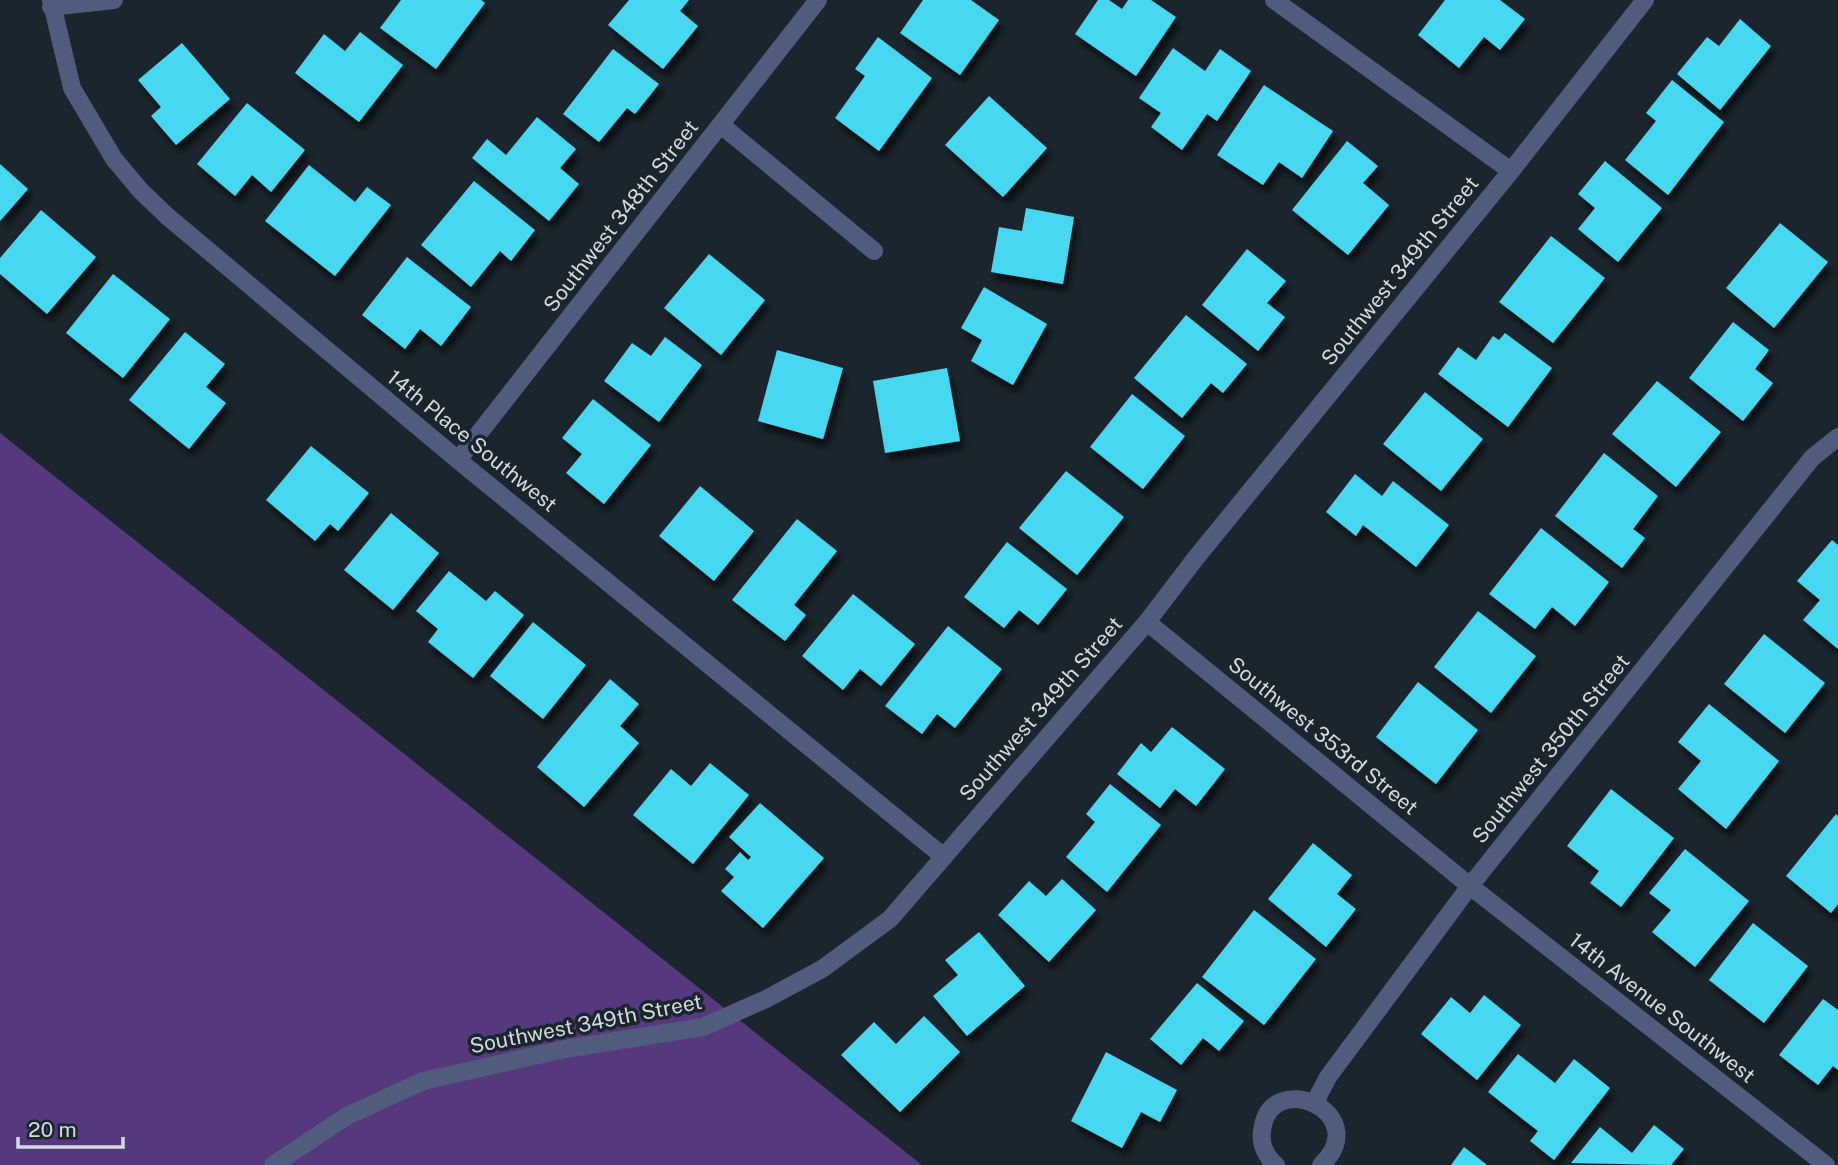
<svg xmlns="http://www.w3.org/2000/svg" width="1838" height="1165" font-family="'Public Sans',sans-serif">
<style>
.green{fill:#55397c}
.building{fill:#46d8f1;filter:url(#shadow)}
.lines{fill:none;stroke-linecap:round;stroke-linejoin:round}
.minor{stroke:#515b7d;stroke-width:18}
.labels{text-anchor:middle;stroke-width:7;stroke-linejoin:round;paint-order:stroke}
.street-label{font-size:21px;fill:#d2dadf;stroke:#1a252d}
</style>
<defs>
<filter id="shadow"><feDropShadow dx="4.5" dy="8" stdDeviation="3.5" flood-color="#0009"/></filter>
</defs>
<rect width="100%" height="100%" fill="#1a252d"/>
<path class="green" d="M 0,433 L 922,1165 L 0,1165 Z"/>
<path class="building" d="M 401,0 L 481,0 L 485,3 L 436,69 L 380,28 Z
M 629,0 L 689,0 L 680,11 L 698,26 L 663,69 L 608,25 Z
M 923,0 L 971,0 L 999,20 L 960,75 L 900,33 Z
M 1098,0 L 1109,0 L 1122,9 L 1128,0 L 1151,0 L 1176,17 L 1136,76 L 1075,34 Z
M 1445,0 L 1500,0 L 1525,19 L 1500,50 L 1484,37 L 1459,68 L 1418,35 Z
M 1740,19 L 1771,46 L 1720,110 L 1677,74 L 1707,37 L 1719,46 Z
M 360,32 L 403,65 L 359,122 L 295,73 L 324,34 L 345,51 Z
M 878,37 L 932,78 L 879,151 L 835,118 L 865,76 L 855,69 Z
M 182,43 L 230,99 L 176,145 L 151,116 L 161,107 L 138,80 Z
M 1173,48 L 1205,71 L 1220,49 L 1251,71 L 1217,121 L 1207,114 L 1182,150 L 1151,127 L 1161,113 L 1139,98 Z
M 613,49 L 659,84 L 635,114 L 627,108 L 599,142 L 563,114 Z
M 1672,80 L 1724,122 L 1668,195 L 1625,160 L 1656,121 L 1646,113 Z
M 1264,85 L 1333,131 L 1302,178 L 1279,162 L 1263,185 L 1217,155 Z
M 989,96 L 1047,148 L 1003,197 L 945,145 Z
M 247,103 L 305,150 L 271,192 L 252,175 L 235,196 L 197,164 Z
M 537,117 L 576,149 L 560,168 L 579,184 L 549,221 L 472,158 L 487,139 L 506,155 Z
M 1347,141 L 1378,166 L 1363,183 L 1389,205 L 1348,255 L 1292,210 Z
M 1605,161 L 1662,208 L 1618,262 L 1578,229 L 1595,208 L 1578,194 Z
M 0,164 L 28,189 L 0,221 Z
M 309,165 L 355,202 L 367,187 L 391,205 L 335,276 L 265,221 Z
M 474,181 L 535,230 L 511,261 L 500,251 L 471,287 L 421,245 Z
M 1026,208 L 1074,217 L 1063,284 L 991,272 L 999,227 L 1022,231 Z
M 41,210 L 96,257 L 47,314 L 0,274 L 0,258 Z
M 1780,223 L 1828,262 L 1774,328 L 1726,288 Z
M 1551,236 L 1605,278 L 1553,343 L 1499,302 Z
M 1247,249 L 1286,281 L 1267,303 L 1285,317 L 1258,351 L 1202,305 Z
M 709,254 L 765,300 L 721,355 L 664,308 Z
M 407,257 L 471,307 L 441,346 L 420,329 L 405,349 L 362,315 Z
M 113,274 L 170,319 L 123,378 L 66,333 Z
M 984,287 L 1047,324 L 1013,385 L 971,361 L 982,340 L 961,328 Z
M 1186,315 L 1247,364 L 1223,393 L 1211,383 L 1182,418 L 1134,378 Z
M 1733,322 L 1769,350 L 1755,369 L 1773,383 L 1743,421 L 1689,378 Z
M 185,332 L 225,364 L 206,387 L 226,403 L 189,449 L 129,400 Z
M 1505,333 L 1552,368 L 1508,427 L 1438,374 L 1458,347 L 1476,360 L 1493,336 L 1499,340 Z
M 665,337 L 702,365 L 659,422 L 604,381 L 632,343 L 651,356 Z
M 777,350 L 843,368 L 823,439 L 758,421 Z
M 947,368 L 960,441 L 885,453 L 873,381 Z
M 1657,381 L 1721,432 L 1676,487 L 1612,434 Z
M 1425,392 L 1483,439 L 1441,491 L 1383,444 Z
M 1132,394 L 1185,436 L 1143,489 L 1090,447 Z
M 593,399 L 651,445 L 604,504 L 566,473 L 582,454 L 562,438 Z
M 311,446 L 369,493 L 338,531 L 330,524 L 315,541 L 266,500 Z
M 1604,453 L 1658,496 L 1633,529 L 1645,538 L 1622,568 L 1555,516 Z
M 1066,471 L 1124,517 L 1077,575 L 1019,528 Z
M 1355,474 L 1382,496 L 1393,481 L 1449,525 L 1416,567 L 1363,525 L 1356,536 L 1326,512 Z
M 700,486 L 754,531 L 714,581 L 659,536 Z
M 391,513 L 439,553 L 393,610 L 344,570 Z
M 797,519 L 837,551 L 794,605 L 806,615 L 785,641 L 732,600 Z
M 1541,528 L 1609,582 L 1575,626 L 1552,607 L 1535,629 L 1489,594 Z
M 1832,540 L 1838,545 L 1838,649 L 1803,620 L 1820,600 L 1797,581 Z
M 1007,542 L 1067,589 L 1038,625 L 1019,610 L 1004,628 L 964,597 Z
M 449,571 L 486,601 L 495,591 L 524,615 L 473,678 L 428,642 L 438,629 L 416,611 Z
M 853,594 L 915,644 L 881,686 L 860,669 L 843,690 L 802,656 Z
M 1478,611 L 1536,656 L 1491,713 L 1434,667 Z
M 533,622 L 586,665 L 543,719 L 490,676 Z
M 948,626 L 1002,669 L 955,728 L 937,714 L 922,734 L 885,706 Z
M 1764,634 L 1825,683 L 1785,733 L 1724,684 Z
M 610,679 L 639,704 L 620,726 L 639,743 L 584,807 L 537,767 Z
M 1418,682 L 1478,730 L 1436,784 L 1376,737 Z
M 1709,704 L 1779,761 L 1726,829 L 1678,789 L 1701,761 L 1678,742 Z
M 1172,727 L 1225,769 L 1196,806 L 1175,789 L 1160,808 L 1117,774 L 1141,743 L 1151,752 Z
M 710,763 L 749,795 L 693,864 L 633,815 L 671,769 L 691,786 Z
M 1110,784 L 1161,825 L 1107,892 L 1066,857 L 1095,822 L 1086,814 Z
M 1611,789 L 1674,838 L 1621,907 L 1590,883 L 1599,871 L 1567,846 Z
M 760,803 L 824,858 L 763,928 L 721,891 L 734,877 L 725,869 L 740,852 L 748,860 L 751,857 L 729,837 Z
M 1836,814 L 1838,816 L 1838,904 L 1831,913 L 1786,876 Z
M 1313,843 L 1352,875 L 1337,894 L 1356,909 L 1326,947 L 1268,899 Z
M 1685,849 L 1749,901 L 1695,967 L 1652,932 L 1671,910 L 1649,893 Z
M 1062,879 L 1096,910 L 1049,962 L 998,915 L 1029,881 L 1046,896 Z
M 1254,910 L 1316,959 L 1264,1025 L 1202,977 Z
M 1753,923 L 1808,966 L 1764,1023 L 1709,980 Z
M 979,932 L 1025,986 L 967,1036 L 933,996 L 958,975 L 945,960 Z
M 1197,983 L 1244,1021 L 1219,1051 L 1203,1038 L 1181,1065 L 1150,1039 Z
M 1484,995 L 1521,1025 L 1477,1080 L 1421,1034 L 1451,997 L 1470,1013 Z
M 1823,999 L 1838,1010 L 1838,1070 L 1833,1066 L 1818,1085 L 1779,1055 Z
M 924,1016 L 960,1052 L 900,1112 L 841,1055 L 874,1022 L 896,1044 Z
M 1106,1052 L 1177,1090 L 1160,1122 L 1141,1112 L 1122,1148 L 1071,1121 Z
M 1518,1054 L 1555,1083 L 1574,1059 L 1610,1088 L 1554,1160 L 1530,1141 L 1538,1131 L 1488,1092 Z
M 1654,1125 L 1684,1149 L 1671,1165 L 1571,1163 L 1600,1127 L 1632,1153 Z
M 1464,1147 L 1487,1165 L 1451,1165 Z"/>
<g class="lines">
<path class="minor" d="M 51,0 L 72,88 L 114,159 L 140,190 L 167,216 L 458,460 L 944,857
M 1274,0 L 1511,171
M 51,7 L 114,0
M 721,125 L 874,251
M 458,460 L 818,0
M 1147,622 L 1470,886 L 1826,1165
M 1315,1102 L 1328,1077 L 1470,886 L 1812,458 L 1838,437
M 273,1165 L 347,1116 L 423,1081 L 565,1049 L 703,1027 L 766,999 L 822,969 L 890,919 L 1147,622 L 1195,559 L 1511,171 L 1645,0
M 1276,1165 C 1266,1157 1260,1144 1262,1132 C 1268,1065 1376,1113 1321,1165"/>
</g>
<g class="labels">
<g class="street-label">
<text transform="translate(621 216) rotate(-52)" y="7">Southwest 348th Street</text>
<text transform="translate(1400 271) rotate(-51)" y="7">Southwest 349th Street</text>
<text transform="translate(472 441) rotate(39)" y="7">14th Place Southwest</text>
<text transform="translate(1041 709) rotate(-49)" y="7">Southwest 349th Street</text>
<text transform="translate(1323 736) rotate(39)" y="7">Southwest 353rd Street</text>
<text transform="translate(1551 749) rotate(-51)" y="7">Southwest 350th Street</text>
<text transform="translate(1662 1008) rotate(38)" y="7">14th Avenue Southwest</text>
<text transform="translate(586 1024) rotate(-11)" y="7">Southwest 349th Street</text>
</g>
</g>
<path d="M18 1137v10h105v-10" fill="none" stroke="#d2dadf" stroke-width="3.5"/>
<text x="28" y="1137" font-size="21" fill="#d2dadf" stroke="#1a252d" stroke-width="5" paint-order="stroke">20 m</text>
</svg>
